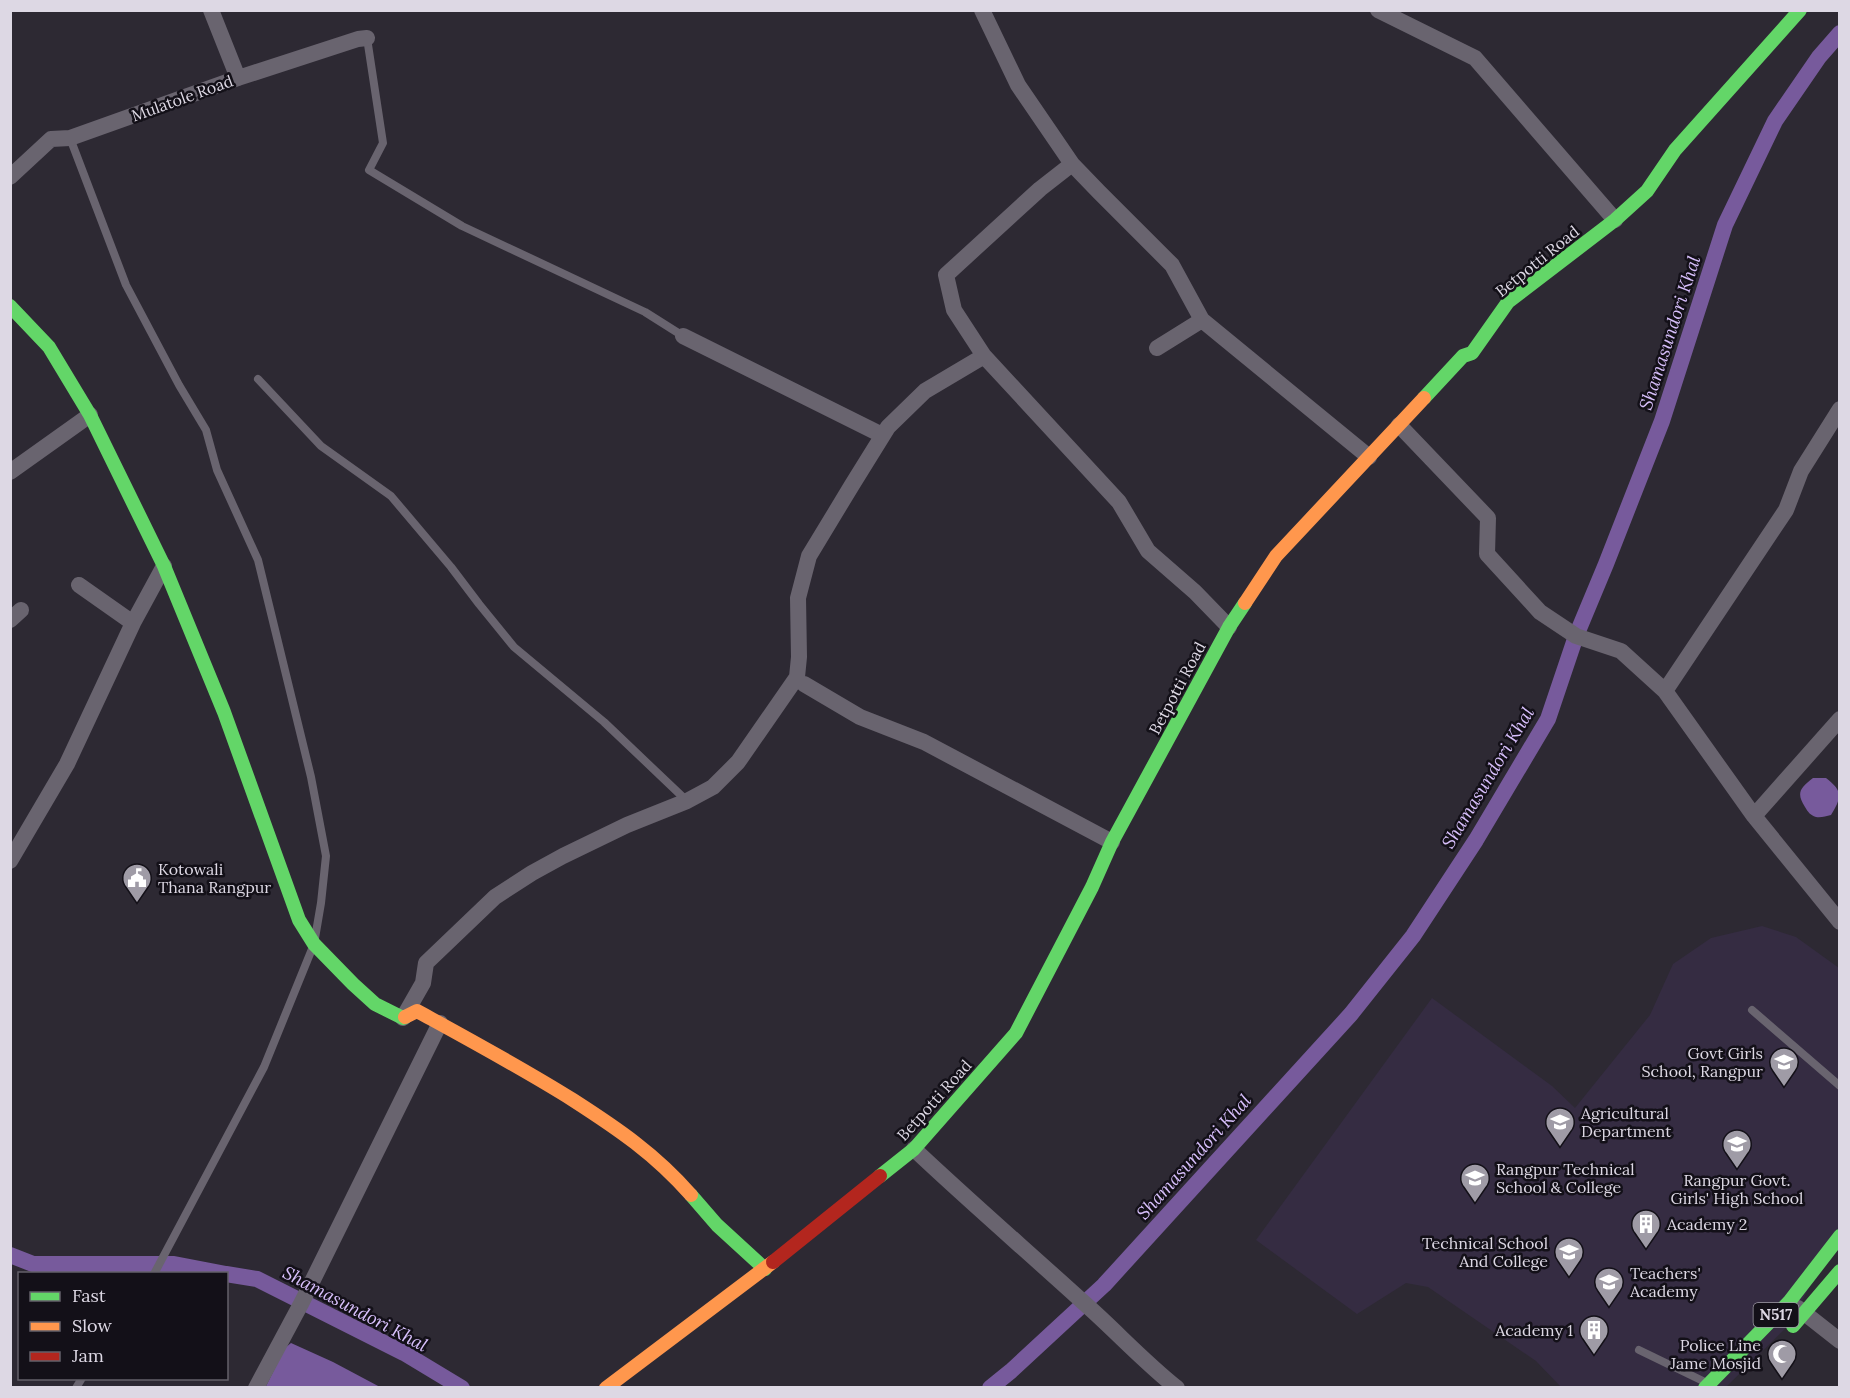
<svg xmlns="http://www.w3.org/2000/svg" width="1850" height="1398" font-family="Lora,serif">
<style>
.built{fill:#352c42}
.water{fill:#775a9c}
.lines{fill:none;stroke-linecap:round;stroke-linejoin:round}
.canal{stroke:#775a9c;stroke-width:16}
.lane{stroke:#69646f;stroke-width:8}
.street{stroke:#69646f;stroke-width:16}
.fast{stroke:#63d668;stroke-width:14}
.slow{stroke:#ff974d;stroke-width:14}
.jam{stroke:#b3261e;stroke-width:14}
.labels{text-anchor:middle;stroke-width:5;stroke-linejoin:round;paint-order:stroke}
.shield{fill:#131018;stroke:#a09ca7;stroke-width:1.5}
.shield-label{font-size:15px;font-weight:bold;fill:#ddd8e4}
.street-label{font-size:16px;fill:#ddd8e4;stroke:#131018}
.poi-label{font-size:16px;fill:#ddd8e4;stroke:#131018;text-anchor:start}
.water-label{font-size:18px;font-style:italic;fill:#d7bffb;stroke:#131018}
</style>
<rect width="100%" height="100%" fill="#2d2933"/>
<path class="built" d="M 1762,926 L 1796,937 L 1839,968 L 1839,1230 L 1790,1324 L 1726,1387 L 1561,1387 L 1536,1361 L 1428,1287 L 1406,1283 L 1357,1314 L 1256,1240 L 1432,998 L 1552,1086 L 1575,1108 L 1650,1015 L 1673,964 L 1711,938 Z"/>
<path class="water" d="M 1813,778 L 1826,778 C 1843,791 1842,797 1831,815 C 1826,816 1821,818 1816,817 C 1810,815 1808,812 1805,807 C 1796,793 1800,788 1813,778 Z
M 291,1343 L 333,1362 L 380,1387 L 265,1388 L 285,1348 Z"/>
<g class="lines">
<path class="canal" d="M 10,1255 L 33,1264 L 174,1264 L 226,1274
M 226,1274 L 257,1279 L 404,1353 L 462,1388
M 990,1388 L 1011,1371 L 1104,1285 L 1351,1014 L 1413,936 L 1476,840 L 1548,719 L 1576,636 L 1606,564 L 1662,421 L 1725,225 L 1775,121 L 1819,57 L 1840,33"/>
<path class="lane" d="M 367,38 L 383,143 L 369,170 L 462,226 L 645,312 L 683,336
M 70,138 L 126,285 L 179,385 L 206,430 L 217,470 L 258,560 L 311,777 L 326,856 L 321,903 L 314,944 L 264,1067 L 154,1274
M 258,379 L 321,446 L 391,496 L 451,567 L 479,604 L 514,647 L 604,722 L 687,801
M 1752,1010 L 1840,1086
M 1639,1350 L 1703,1381
M 76,1388 L 82,1378"/>
<path class="street" d="M 211,10 L 238,78
M 982,10 L 1018,85 L 1072,164 L 1099,192 L 1172,265 L 1202,320 L 1369,457
M 1378,10 L 1475,58 L 1615,220
M 1072,164 L 1040,189 L 946,275 L 954,310 L 984,356 L 1119,502 L 1148,551 L 1195,592 L 1229,627
M 10,177 L 51,139 L 70,138 L 238,78 L 358,39 L 367,38
M 683,336 L 882,435
M 1157,348 L 1202,320
M 1399,425 L 1488,518 L 1487,554 L 1540,612 L 1576,636 L 1621,651 L 1665,691 L 1754,816 L 1840,922
M 10,472 L 90,415
M 79,585 L 133,623
M 10,620 L 21,610
M 804,684 L 860,717 L 924,742 L 1112,842
M 1665,691 L 1786,510 L 1801,471 L 1840,409
M 1754,816 L 1840,719
M 10,861 L 67,764 L 133,623 L 164,566
M 403,1018 L 423,983 L 426,963 L 495,897 L 532,873 L 563,856 L 627,825 L 687,801 L 713,787 L 738,762 L 797,677 L 799,657 L 798,598 L 809,556 L 852,485 L 888,427 L 925,391 L 984,356
M 914,1149 C 969,1201 1027,1251 1083,1302 C 1115,1330 1143,1361 1177,1388
M 1798,1308 L 1840,1341
M 256,1388 L 302,1302 L 440,1023"/>
<path class="fast" d="M 10,306 L 49,347 L 90,415 L 164,566 L 224,712 L 299,920 L 314,944 L 353,984 L 375,1004 L 403,1018 L 405,1017
M 1424,398 L 1463,356 L 1472,353 L 1508,302 L 1615,220 L 1647,191 L 1675,150 L 1800,10
M 880,1176 L 914,1149 L 1016,1033 L 1092,887 L 1112,842 L 1229,627 L 1245,603
M 691,1195 L 717,1225 L 765,1269
M 1793,1326 L 1840,1271
M 1705,1388 L 1789,1302 L 1840,1236"/>
<path class="slow" d="M 1245,603 L 1276,556 L 1424,398
M 405,1017 L 417,1011 C 470,1040 522,1068 573,1100 C 618,1129 655,1154 691,1195
M 606,1388 L 773,1262"/>
<path class="jam" d="M 773,1262 L 880,1176"/>
</g>
<defs>
<g id="civic-pin" transform="scale(1.5)"><path d="M0 17L-7.5 6A9.5 9.5 0 1 1 7.5 6Z" fill="#9f9ba6" stroke="#131018"/><path d="M-.6-6.5H3V-4.5H.6V-3L4-1V1h2V6H-6V1h2V-1L-.6-3ZM-1.2 2.5V6h2.4V2.5Z" fill="#fff"/></g>
<g id="school-pin" transform="scale(1.5)"><path d="M0 17L-7.5 6A9.5 9.5 0 1 1 7.5 6Z" fill="#9f9ba6" stroke="#131018"/><path d="M0-5L7-2L0 1L-7-2ZM-4 1L0 2.5L4 1V4Q0 6-4 4Z" fill="#fff"/></g>
<g id="building-pin" transform="scale(1.5)"><path d="M0 17L-7.5 6A9.5 9.5 0 1 1 7.5 6Z" fill="#9f9ba6" stroke="#131018"/><path d="M-4-6H4V6H1V3H-1V6H-4ZM-2.5-4.3h1.7v1.8h-1.7ZM.8-4.3h1.7v1.8H.8ZM-2.5-1h1.7V.8h-1.7ZM.8-1h1.7V.8H.8Z" fill="#fff"/></g>
<g id="mosque-pin" transform="scale(1.5)"><path d="M0 17L-7.5 6A9.5 9.5 0 1 1 7.5 6Z" fill="#9f9ba6" stroke="#131018"/><path d="M3.5-4.9A6 6 0 1 0 3.5 4.9A5 5 0 1 1 3.5-4.9Z" fill="#fff"/></g>
</defs>
<g fill-rule="evenodd">
<use href="#civic-pin" x="137" y="878"/>
<use href="#school-pin" x="1784" y="1062"/>
<use href="#school-pin" x="1560" y="1122"/>
<use href="#school-pin" x="1737" y="1144"/>
<use href="#school-pin" x="1475" y="1178"/>
<use href="#building-pin" x="1646" y="1224"/>
<use href="#school-pin" x="1569" y="1252"/>
<use href="#school-pin" x="1609" y="1282"/>
<use href="#building-pin" x="1594" y="1330"/>
<use href="#mosque-pin" x="1782" y="1354"/>
</g>
<g class="labels">
<rect class="shield" x="1753.5" y="1303" width="45" height="24" rx="4.5"/>
<g class="shield-label">
<text x="1776" y="1320">N517</text>
</g>
<g class="street-label">
<text transform="translate(182 98) rotate(-20)" y="6">Mulatole Road</text>
<text transform="translate(1537 261) rotate(-39)" y="6">Betpotti Road</text>
<text transform="translate(1177 688) rotate(-62)" y="6">Betpotti Road</text>
<text transform="translate(934 1100) rotate(-48)" y="6">Betpotti Road</text>
</g>
<g class="poi-label">
<text x="158" y="875">Kotowali<tspan x="158" dy="18">Thana Rangpur</tspan></text>
<text x="1763" y="1059" text-anchor="end">Govt Girls<tspan x="1763" dy="18">School, Rangpur</tspan></text>
<text x="1581" y="1119">Agricultural<tspan x="1581" dy="18">Department</tspan></text>
<text x="1496" y="1175">Rangpur Technical<tspan x="1496" dy="18">School &amp; College</tspan></text>
<text x="1737" y="1186" text-anchor="middle">Rangpur Govt.<tspan x="1737" dy="18">Girls' High School</tspan></text>
<text x="1667" y="1230">Academy 2</text>
<text x="1548" y="1249" text-anchor="end">Technical School<tspan x="1548" dy="18">And College</tspan></text>
<text x="1630" y="1279">Teachers'<tspan x="1630" dy="18">Academy</tspan></text>
<text x="1573" y="1336" text-anchor="end">Academy 1</text>
<text x="1761" y="1351" text-anchor="end">Police Line<tspan x="1761" dy="18">Jame Mosjid</tspan></text>
</g>
<g class="water-label">
<text transform="translate(1670 333) rotate(-72)" y="6">Shamasundori Khal</text>
<text transform="translate(1488 778) rotate(-59)" y="6">Shamasundori Khal</text>
<text transform="translate(1194 1157) rotate(-48)" y="6">Shamasundori Khal</text>
<text transform="translate(355 1309) rotate(28)" y="6">Shamasundori Khal</text>
</g>
</g>
<rect width="1850" height="1398" fill="none" stroke="#ddd8e4" stroke-width="24"/>
<rect x="18" y="1272" width="210" height="108" fill="#131018" stroke="#64606a" stroke-width="1.5"/>
<rect x="30" y="1292" width="30" height="9" fill="#63d668" stroke="#64606a" stroke-width="1.5"/>
<text x="72" y="1302" font-size="18" fill="#ddd8e4">Fast</text>
<rect x="30" y="1322" width="30" height="9" fill="#ff974d" stroke="#64606a" stroke-width="1.5"/>
<text x="72" y="1332" font-size="18" fill="#ddd8e4">Slow</text>
<rect x="30" y="1352" width="30" height="9" fill="#b3261e" stroke="#64606a" stroke-width="1.5"/>
<text x="72" y="1362" font-size="18" fill="#ddd8e4">Jam</text>
</svg>
